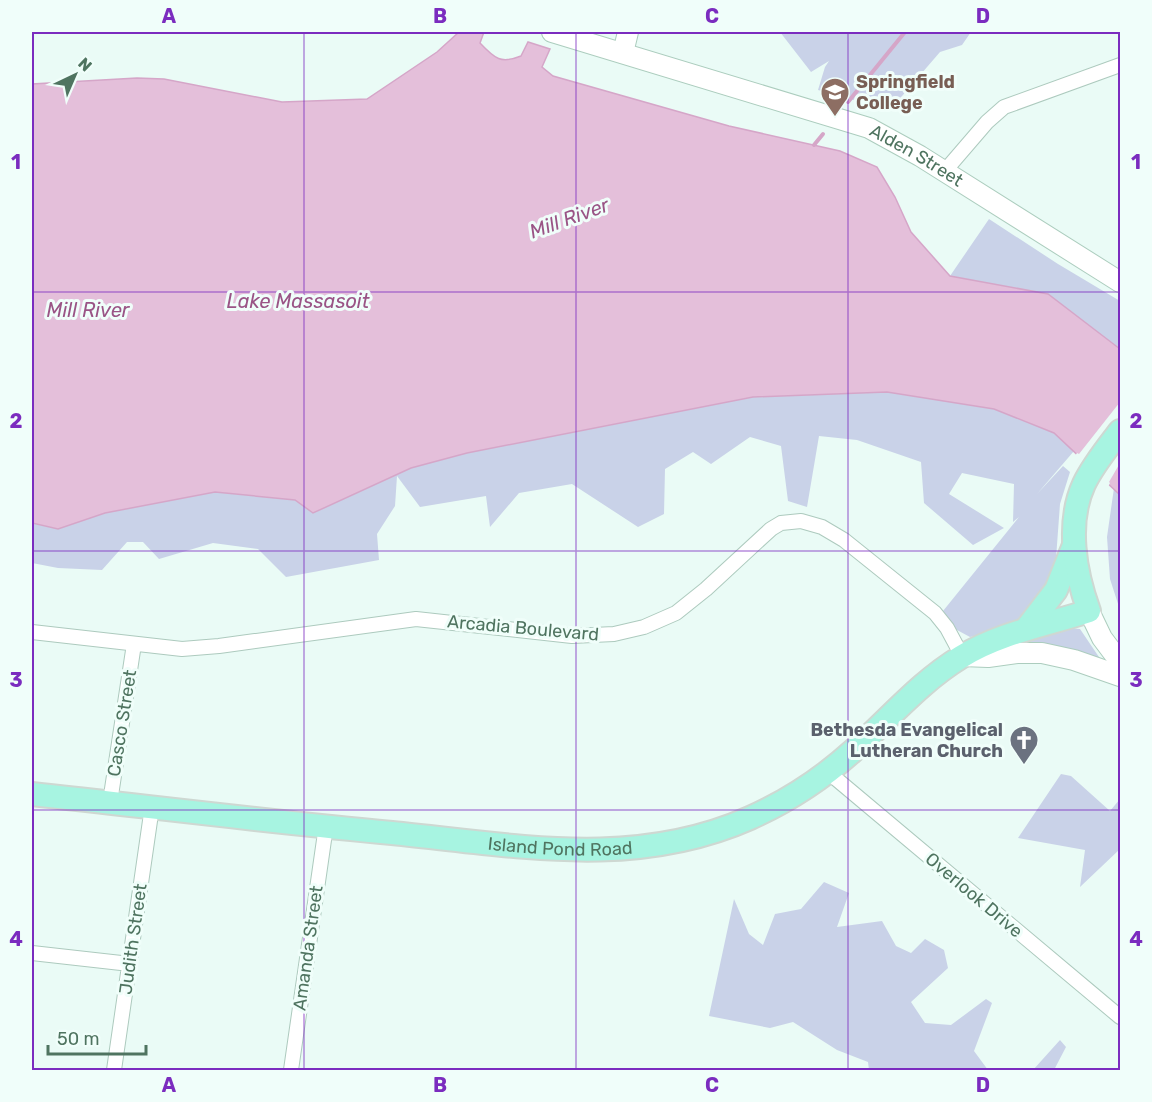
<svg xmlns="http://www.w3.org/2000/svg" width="1152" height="1102" font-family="Rubik,sans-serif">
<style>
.green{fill:#c9d2e8}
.water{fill:#e4bfda;stroke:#d5a6c8;stroke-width:1.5}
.pier{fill:#eafbf6}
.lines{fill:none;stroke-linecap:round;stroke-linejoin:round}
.stream{stroke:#d5a6c8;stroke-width:4}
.street-casing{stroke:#adcabe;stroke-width:16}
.secondary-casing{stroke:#accdbe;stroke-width:22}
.primary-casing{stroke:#ced8d2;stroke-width:26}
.street{stroke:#fff;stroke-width:14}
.secondary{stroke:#fff;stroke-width:20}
.primary{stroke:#a7f4e1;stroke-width:22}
.grid{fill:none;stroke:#7b2cbf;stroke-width:1.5;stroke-opacity:0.55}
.labels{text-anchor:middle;stroke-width:6;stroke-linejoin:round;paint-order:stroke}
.education-label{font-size:18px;font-weight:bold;fill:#785e54;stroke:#f0fefa;text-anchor:start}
.street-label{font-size:18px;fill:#4f7460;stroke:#f0fefa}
.worship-label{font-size:18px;font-weight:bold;fill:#5b616d;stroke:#f0fefa;text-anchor:end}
.water-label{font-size:20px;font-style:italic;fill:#9a5486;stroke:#f0fefa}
.neatline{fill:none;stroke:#7b2cbf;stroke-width:2}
.grid-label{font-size:20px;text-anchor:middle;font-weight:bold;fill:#7b2cbf}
</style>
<rect width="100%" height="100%" fill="#eafbf6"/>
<path class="green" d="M 780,32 L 971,32 L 962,45 L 940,52 L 890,110 L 818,90 L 825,67 L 829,61 L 811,72 Z
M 989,219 L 1058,264 L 1120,301 L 1120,349 L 1048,294 L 950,276 Z
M 887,392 L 994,409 L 1054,433 L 1074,451 L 1037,494 L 1063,466 L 1070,472 L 1060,504 L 1055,572 L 1025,617 L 980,635 L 970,637 L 957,630 L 943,611 L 1019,517 L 1013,522 L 1014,484 L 962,473 L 949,494 L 1004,528 L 973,545 L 924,503 L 921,462 L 857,440 L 819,436 L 807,507 L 788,501 L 781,446 L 750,437 L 711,464 L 693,452 L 665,469 L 664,514 L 638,527 L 572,484 L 519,493 L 490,527 L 486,496 L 420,507 L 397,476 L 395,506 L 377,534 L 379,560 L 286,577 L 258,549 L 213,543 L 159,559 L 143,542 L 127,542 L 102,570 L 58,568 L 32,563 L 32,523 L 58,529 L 105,513 L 215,492 L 295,500 L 313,513 L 411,468 L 467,453 L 753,397 Z
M 1114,488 L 1120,495 L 1120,610 L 1110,579 L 1107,537 Z
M 1070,628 L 1080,629 L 1101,660 L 1011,645 Z
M 1061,774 L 1071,776 L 1110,811 L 1120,799 L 1120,849 L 1080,887 L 1085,850 L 1018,838 Z
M 824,882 L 849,893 L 837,927 L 882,921 L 896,946 L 911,953 L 925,939 L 944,950 L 948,968 L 911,1002 L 925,1023 L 951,1025 L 986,999 L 992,1003 L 974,1051 L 988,1070 L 869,1070 L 868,1062 L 837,1050 L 793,1022 L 770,1028 L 709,1016 L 734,899 L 749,934 L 763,945 L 775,914 L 801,909 Z
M 1060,1040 L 1066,1047 L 1054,1070 L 1033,1070 Z"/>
<path class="water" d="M 459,32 L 484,32 L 480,43 C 495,59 501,64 521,56 L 528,42 L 550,49 L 542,67 L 553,76 L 729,126 L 840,151 L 877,167 L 895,197 L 911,232 L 950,276 L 1048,294 L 1120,349 L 1120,495 L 1054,433 L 994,409 L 887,392 L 753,397 L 467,453 L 411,468 L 313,513 L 295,500 L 215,492 L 105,513 L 58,529 L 32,523 L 32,84 L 137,78 L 164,79 L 282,102 L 367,99 L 437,52 Z"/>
<path class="pier" d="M 1120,402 L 1120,463 L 1109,482 L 1110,483 L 1108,487 L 1075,456 L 1077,453 L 1079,454 Z"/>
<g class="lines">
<path class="stream" d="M 848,102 L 905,32
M 814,145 L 823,134"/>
<g class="street-casing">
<path id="street" d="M 944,172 L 987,122 L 1004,107 L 1120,65
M 32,632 L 182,649 L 219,646 L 416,619 L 572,636 L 614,634 L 644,627 L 676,613 L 706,589 L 771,529 L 781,523 L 801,521 L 822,527 L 844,540 L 935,613 L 947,628 L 962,656
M 828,772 L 1120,1017
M 110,802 L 134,644
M 32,953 L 130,964
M 114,1070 L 152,807
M 291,1070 L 326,826"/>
</g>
<g class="secondary-casing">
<g id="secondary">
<path id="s1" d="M 552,32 L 869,128 L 920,156 L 1120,282"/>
<path d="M 623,53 L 628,32"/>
<path d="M 1089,611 L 1102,638 L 1120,662"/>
<path d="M 962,656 L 988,657 L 1017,653 L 1042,653 L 1074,660 L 1120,676"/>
</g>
</g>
<g class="primary-casing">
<g id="primary">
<path d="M 1026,629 L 1056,590 L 1074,545"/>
<path id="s2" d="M 32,794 C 152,807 272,822 392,833 C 515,845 633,870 750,818 C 788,801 823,778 854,750 C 890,718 920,682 961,657 C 1000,633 1046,625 1089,611 C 1075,573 1066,523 1084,484 C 1093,465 1108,447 1120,431"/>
</g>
</g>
<use href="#street" class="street"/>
<use href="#secondary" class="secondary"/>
<use href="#primary" class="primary"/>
</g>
<path class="grid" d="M 304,32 L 304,1070M 576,32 L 576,1070M 848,32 L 848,1070M 32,292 L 1120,292M 32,551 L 1120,551M 32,810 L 1120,810"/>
<defs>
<g id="university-pin" transform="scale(1.5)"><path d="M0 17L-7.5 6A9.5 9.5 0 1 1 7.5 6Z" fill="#8d6e63" stroke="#f0fefa"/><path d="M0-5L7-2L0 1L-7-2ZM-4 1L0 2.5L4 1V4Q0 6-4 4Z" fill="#fff"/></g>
<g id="church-pin" transform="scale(1.5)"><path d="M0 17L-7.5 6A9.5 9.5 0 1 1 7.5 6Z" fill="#6b7280" stroke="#f0fefa"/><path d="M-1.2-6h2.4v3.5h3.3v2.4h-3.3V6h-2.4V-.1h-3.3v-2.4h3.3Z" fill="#fff"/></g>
</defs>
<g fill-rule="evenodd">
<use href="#university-pin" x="835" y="92"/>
<use href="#church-pin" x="1024" y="740"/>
</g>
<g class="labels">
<g class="education-label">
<text x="856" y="88">Springfield<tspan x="856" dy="21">College</tspan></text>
</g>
<g class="street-label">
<text dy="6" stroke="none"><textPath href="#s1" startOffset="386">Alden Street</textPath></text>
<text transform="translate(523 628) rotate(5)" y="6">Arcadia Boulevard</text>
<text transform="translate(122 723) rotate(-81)" y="6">Casco Street</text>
<text dy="6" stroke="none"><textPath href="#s2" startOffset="531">Island Pond Road</textPath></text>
<text transform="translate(974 895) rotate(40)" y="6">Overlook Drive</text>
<text transform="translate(133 939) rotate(-82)" y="6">Judith Street</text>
<text transform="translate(308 948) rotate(-82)" y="6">Amanda Street</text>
</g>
<g class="worship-label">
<text x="1003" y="736">Bethesda Evangelical<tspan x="1003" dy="21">Lutheran Church</tspan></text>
</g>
<g class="water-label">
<text transform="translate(569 218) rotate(-20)" y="7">Mill River</text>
<text x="298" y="308">Lake Massasoit</text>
<text x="88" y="317">Mill River</text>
</g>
</g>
<rect width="1152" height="1102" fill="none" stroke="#f0fefa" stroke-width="66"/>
<g transform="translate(75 75) rotate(44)" stroke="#f0fefa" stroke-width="4.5" paint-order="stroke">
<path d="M0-4.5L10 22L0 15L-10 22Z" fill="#4f7460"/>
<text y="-9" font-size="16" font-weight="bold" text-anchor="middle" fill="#4f7460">N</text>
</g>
<path d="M48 1045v9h98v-9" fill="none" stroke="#4f7460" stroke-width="3"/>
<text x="57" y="1045" font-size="18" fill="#4f7460" stroke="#f0fefa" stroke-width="4.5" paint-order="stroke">50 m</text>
<rect x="33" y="33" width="1086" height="1036" class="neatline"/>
<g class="grid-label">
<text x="169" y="23">A</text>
<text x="440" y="23">B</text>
<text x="712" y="23">C</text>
<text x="983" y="23">D</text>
<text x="16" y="169">1</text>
<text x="1136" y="169">1</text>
<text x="16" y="428">2</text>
<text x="1136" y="428">2</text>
<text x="16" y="687">3</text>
<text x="1136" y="687">3</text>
<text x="16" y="946">4</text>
<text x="1136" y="946">4</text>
<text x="169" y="1092">A</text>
<text x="440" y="1092">B</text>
<text x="712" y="1092">C</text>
<text x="983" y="1092">D</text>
</g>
</svg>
